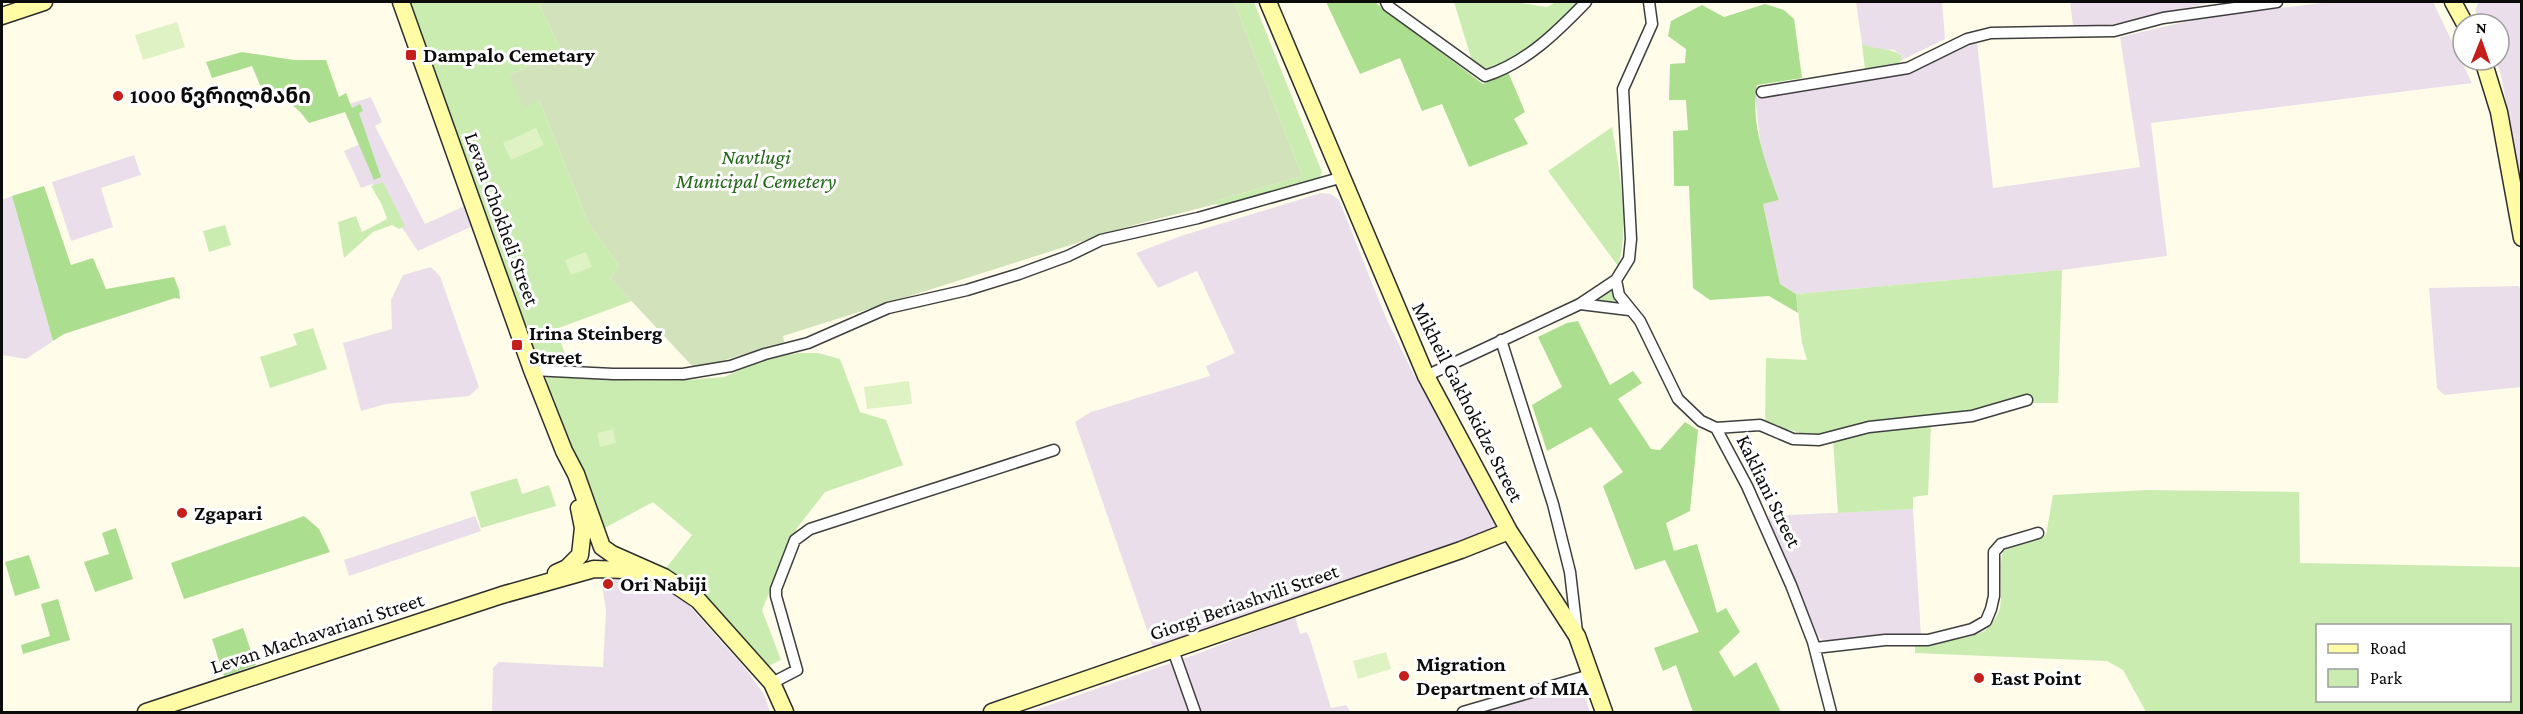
<svg xmlns="http://www.w3.org/2000/svg" width="2523" height="714" font-family="'Crimson Pro','Noto Sans Georgian',serif">
<style>
.industrial{fill:#ebdeeb}
.green{fill:#cbecb1;fill-rule:evenodd}
.forest{fill:#acde8f}
.cemetery{fill:#d2e2ba}
.pitch{fill:#def2c3}
.lines{fill:none;stroke-linecap:round;stroke-linejoin:round}
.street-casing{stroke:#3e3e3e;stroke-width:13}
.secondary-casing{stroke:#2d2d2d;stroke-width:19}
.street{stroke:#fff;stroke-width:10}
.secondary{stroke:#fffca5;stroke-width:16}
.poi-dot{fill:#c41f1a;stroke:#fff;stroke-width:2}
.labels{text-anchor:middle;stroke-width:6;stroke-linejoin:round;paint-order:stroke}
.poi-label{font-size:21px;font-weight:bold;fill:#0b0b0b;stroke:#fff;text-anchor:start}
.park-label{font-size:21px;font-style:italic;fill:#226718;stroke:#fff}
.street-label{font-size:21px;fill:#0b0b0b;stroke:#fff}
</style>
<rect width="100%" height="100%" fill="#fffcea"/>
<path class="industrial" d="M 1856,2 L 1942,2 L 1945,39 L 1902,60 L 1901,55 L 1894,50 L 1871,48 L 1862,44 Z
M 2070,2 L 2214,2 L 2109,25 L 2073,25 Z
M 2331,2 L 2433,2 L 2472,83 L 2151,123 L 2167,256 L 2062,270 L 1796,294 L 1780,284 L 1763,204 L 1779,200 L 1761,149 L 1755,96 L 1900,74 L 1918,69 L 1955,49 L 1977,42 L 1993,188 L 2140,167 L 2120,37 L 2210,16 Z
M 2479,2 L 2521,2 L 2521,185 L 2501,75 L 2496,60 L 2499,60 L 2499,24 L 2481,24 L 2475,10 Z
M 371,97 L 382,122 L 375,126 L 425,224 L 467,205 L 475,225 L 418,251 L 372,184 L 361,188 L 344,151 L 362,143 L 346,105 Z
M 134,155 L 141,175 L 101,188 L 113,227 L 71,241 L 52,182 Z
M 1321,193 L 1331,194 L 1339,200 L 1386,318 L 1414,375 L 1495,516 L 1496,523 L 1491,530 L 1155,653 L 1075,422 L 1091,412 L 1210,376 L 1206,366 L 1235,353 L 1197,271 L 1158,288 L 1136,253 L 1181,236 Z
M 12,196 L 53,341 L 26,359 L 2,355 L 2,200 Z
M 431,267 L 440,276 L 479,387 L 469,396 L 386,404 L 361,411 L 343,343 L 392,329 L 391,300 L 403,275 Z
M 2519,286 L 2522,293 L 2521,387 L 2444,395 L 2437,388 L 2429,288 Z
M 1913,509 L 1921,636 L 1881,635 L 1839,640 L 1823,640 L 1817,636 L 1768,516 Z
M 475,516 L 481,531 L 349,576 L 344,560 Z
M 600,573 L 635,574 L 650,580 L 685,601 L 744,667 L 764,694 L 770,712 L 492,712 L 493,668 L 499,662 L 603,667 L 606,610 Z
M 1295,616 L 1300,634 L 1307,632 L 1310,639 L 1331,708 L 1346,705 L 1351,712 L 1029,712 L 1197,654 Z
M 1576,685 L 1581,685 L 1590,712 L 1486,712 Z"/>
<path class="green" d="M 410,2 L 538,2 L 561,50 L 509,76 L 539,100 L 588,222 L 619,266 L 610,278 L 632,301 L 556,329 L 569,365 L 545,364 L 536,356 Z
M 1234,2 L 1254,2 L 1322,172 L 1319,179 L 1226,207 L 1216,204 L 1216,201 L 1302,176 Z
M 1454,2 L 1514,2 L 1547,7 L 1556,2 L 1579,2 C 1552,31 1523,61 1484,70 L 1472,61 Z
M 1862,44 C 1875,50 1889,47 1901,55 L 1902,60 L 1896,65 L 1865,69 Z
M 1612,127 C 1619,166 1630,228 1618,266 L 1548,171 Z
M 383,182 L 405,226 L 399,229 L 392,225 L 373,232 L 344,258 L 338,222 L 356,216 L 362,232 L 387,219 L 382,205 L 371,186 Z
M 225,225 L 231,245 L 209,252 L 203,231 Z
M 2062,270 L 2058,403 L 2033,403 L 2031,395 L 1969,412 L 1873,421 L 1826,433 L 1808,435 L 1765,423 L 1766,358 L 1807,360 L 1802,343 L 1796,294 Z
M 1613,287 L 1617,304 L 1593,301 Z
M 313,328 L 327,369 L 270,388 L 260,357 L 297,345 L 293,334 Z
M 799,353 L 818,353 L 840,359 L 860,412 L 886,420 L 903,465 L 825,492 L 797,528 L 762,610 L 781,660 L 766,667 L 663,572 L 692,535 L 653,502 L 599,531 L 544,383 L 549,374 L 638,381 L 687,380 L 724,377 L 765,359 Z
M 1931,425 L 1928,495 L 1913,497 L 1913,509 L 1838,513 L 1833,441 L 1868,430 Z
M 517,478 L 522,494 L 549,485 L 556,506 L 481,528 L 470,492 Z
M 2146,490 L 2299,492 L 2300,563 L 2521,567 L 2521,712 L 2146,712 L 2123,670 L 2107,661 L 1915,653 L 1915,643 C 1931,644 1970,639 1984,631 C 1991,627 1998,615 2000,608 C 2003,589 1998,569 2003,551 L 2046,535 L 2053,495 ZM 2318,626 L 2510,626 L 2510,700 L 2318,700 Z"/>
<path class="forest" d="M 1326,2 L 1376,2 L 1377,4 L 1483,84 L 1508,72 L 1525,112 L 1514,119 L 1528,144 L 1469,167 L 1442,104 L 1422,111 L 1400,58 L 1360,74 Z
M 1765,4 L 1784,10 L 1794,19 L 1802,78 L 1757,85 C 1750,125 1766,163 1779,200 L 1763,204 L 1780,284 L 1796,294 L 1798,313 L 1769,296 L 1710,300 L 1693,288 L 1689,186 L 1674,186 L 1673,131 L 1688,130 L 1686,100 L 1669,100 L 1670,64 L 1685,63 L 1686,49 L 1668,36 L 1671,21 L 1702,5 L 1724,17 Z
M 242,52 L 294,60 L 326,60 L 339,97 L 346,93 L 352,108 L 360,104 L 363,111 L 359,113 L 381,177 L 374,180 L 345,112 L 309,123 C 295,104 291,102 267,102 L 252,66 L 212,78 L 206,62 Z
M 44,186 L 71,265 L 93,258 L 106,289 L 174,277 L 179,290 L 180,299 L 175,298 L 64,334 L 53,341 L 12,196 Z
M 1578,321 L 1610,385 L 1633,371 L 1642,383 L 1618,399 L 1651,449 L 1660,450 L 1685,422 L 1698,430 L 1690,511 L 1666,523 L 1674,551 L 1697,544 L 1717,613 L 1726,608 L 1740,632 L 1719,652 L 1734,677 L 1756,662 L 1781,712 L 1693,712 L 1676,665 L 1663,671 L 1654,648 L 1699,632 L 1665,560 L 1635,570 L 1603,486 L 1623,472 L 1591,427 L 1547,451 L 1532,405 L 1562,387 L 1538,337 L 1567,323 Z
M 304,516 L 319,529 L 330,552 L 184,599 L 171,563 Z
M 116,528 L 133,579 L 95,592 L 84,562 L 109,554 L 102,533 Z
M 29,555 L 40,588 L 15,596 L 5,562 Z
M 58,599 L 70,640 L 23,654 L 21,645 L 50,636 L 41,604 Z
M 243,628 L 256,665 L 224,676 L 212,639 Z"/>
<path class="cemetery" d="M 538,2 L 1234,2 L 1302,176 L 1216,201 L 1216,204 L 1134,225 L 783,336 L 784,342 L 695,369 L 610,278 L 619,266 L 588,222 L 539,100 L 524,108 L 509,76 L 561,50 Z"/>
<path class="pitch" d="M 177,22 L 185,47 L 143,60 L 135,35 Z
M 536,128 L 544,145 L 511,160 L 503,143 Z
M 586,252 L 592,267 L 571,275 L 565,260 Z
M 909,381 L 912,404 L 867,409 L 864,387 Z
M 613,429 L 616,443 L 600,447 L 597,433 Z
M 1386,652 L 1391,669 L 1358,679 L 1353,661 Z"/>
<g class="lines">
<g class="street-casing">
<path id="street" d="M 1386,2 L 1388,6 L 1485,76 C 1526,63 1557,32 1586,2
M 1762,92 L 1908,68 L 1967,39 L 1991,33 L 2114,31 L 2163,18 L 2277,2
M 1616,280 L 1619,295 L 1640,321 L 1678,399 L 1701,421 L 1716,428 L 1747,486 L 1791,585 L 1813,642 L 1831,712
M 1580,304 L 1629,310
M 1501,340 L 1553,504 L 1570,572 L 1577,632
M 532,370 L 613,374 L 683,374 L 731,366 L 765,354 L 808,343 L 888,308 L 967,290 L 1019,274 L 1068,256 L 1101,240 L 1198,218 L 1343,177
M 1426,376 L 1580,304 L 1616,280 L 1629,259 L 1631,239 L 1623,89 L 1652,24 L 1649,2
M 1716,428 L 1760,425 L 1793,439 L 1819,440 L 1869,427 L 1972,416 L 2027,400
M 1815,648 L 1885,640 L 1928,640 L 1972,629 L 1986,621 L 1991,609 L 1994,596 L 1994,552 L 2001,544 L 2038,533
M 1173,650 L 1195,712
M 772,683 L 797,670 L 776,596 L 776,589 L 795,540 L 810,529 L 1054,450
M 1463,712 L 1590,675"/>
</g>
<g class="secondary-casing">
<path id="secondary" d="M 401,2 L 532,370 L 564,451 L 576,474 L 602,547 L 612,554 L 664,577 L 698,600 L 772,683 L 785,712
M 1268,2 L 1426,376 L 1509,531 L 1577,636 L 1604,712
M 2453,2 L 2465,24
M 2,16 L 44,2
M 2483,60 L 2499,112 L 2522,238
M 556,573 L 567,568 L 580,555 L 583,528 L 579,508
M 146,712 L 502,595 L 594,569 L 626,570 L 641,574
M 992,712 L 1461,550 L 1509,531"/>
</g>
<use href="#street" class="street"/>
<use href="#secondary" class="secondary"/>
</g>
<g class="poi-dot">
<rect x="405" y="49" width="12" height="12" rx="3"/>
<circle cx="118" cy="96" r="6"/>
<rect x="511" y="339" width="12" height="12" rx="3"/>
<circle cx="182" cy="513" r="6"/>
<circle cx="608" cy="584" r="6"/>
<circle cx="1404" cy="676" r="6"/>
<circle cx="1979" cy="678" r="6"/>
</g>
<g class="labels">
<g class="poi-label">
<text x="423" y="62">Dampalo Cemetary</text>
<text x="130" y="103">1000 წვრილმანი</text>
<text x="529" y="340">Irina Steinberg<tspan x="529" dy="24">Street</tspan></text>
<text x="194" y="520">Zgapari</text>
<text x="620" y="591">Ori Nabiji</text>
<text x="1416" y="671">Migration<tspan x="1416" dy="24">Department of MIA</tspan></text>
<text x="1991" y="685">East Point</text>
</g>
<g class="park-label">
<text x="756" y="164">Navtlugi<tspan x="756" dy="24">Municipal Cemetery</tspan></text>
</g>
<g class="street-label">
<text transform="translate(502 219) rotate(70)" y="7">Levan Chokheli Street</text>
<text transform="translate(1468 402) rotate(63)" y="7">Mikheil Gakhokidze Street</text>
<text transform="translate(1769 491) rotate(64)" y="7">Kakliani Street</text>
<text transform="translate(1244 602) rotate(-19)" y="7">Giorgi Beriashvili Street</text>
<text transform="translate(317 633) rotate(-18)" y="7">Levan Machavariani Street</text>
</g>
</g>
<rect width="2523" height="714" fill="none" stroke="#0b0b0b" stroke-width="6"/>
<rect x="2316" y="624" width="195" height="78" fill="#ffffff" stroke="#9d9d9d" stroke-width="1.5"/>
<rect x="2328" y="644" width="30" height="9" fill="#fffca5" stroke="#9d9d9d" stroke-width="1.5"/>
<text x="2370" y="654" font-size="18" fill="#0b0b0b">Road</text>
<rect x="2328" y="669" width="30" height="18" fill="#cbecb1" stroke="#9d9d9d" stroke-width="1.5"/>
<text x="2370" y="684" font-size="18" fill="#0b0b0b">Park</text>
<g transform="translate(2481 42) rotate(1)"><circle r="28" fill="#ffffff" stroke="#9d9d9d" stroke-width="1.5"/>
<path d="M0-4.5L10 22L0 15L-10 22Z" fill="#c41f1a"/>
<text y="-9" font-size="16" font-weight="bold" text-anchor="middle" fill="#0b0b0b">N</text>
</g>
</svg>
